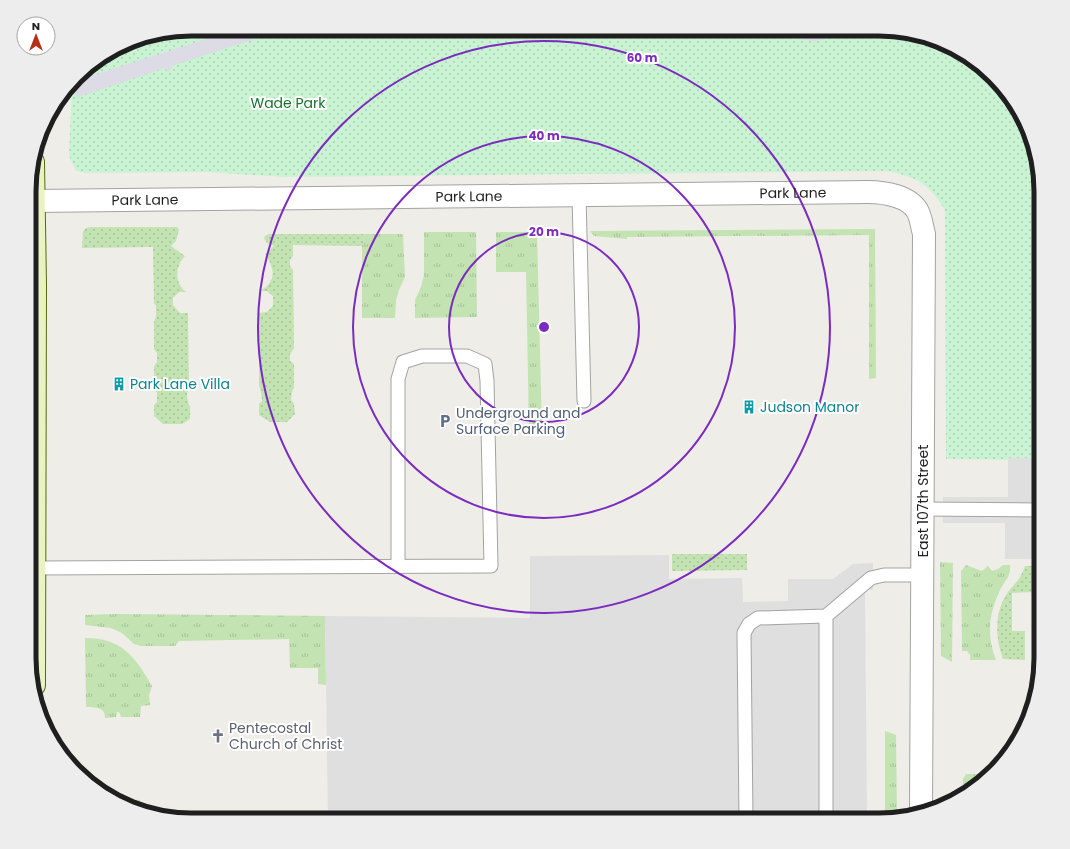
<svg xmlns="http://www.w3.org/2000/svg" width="1070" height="849" font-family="Poppins,sans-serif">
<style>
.grass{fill:url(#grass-tufts)}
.park{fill:url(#park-dots)}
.garden{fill:url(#garden-dots)}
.parking{fill:#dfdfdf}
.plaza{fill:#dddbe5}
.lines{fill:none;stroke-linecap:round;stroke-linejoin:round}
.lane-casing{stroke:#a3a3a3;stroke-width:15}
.street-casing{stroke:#a3a3a3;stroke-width:24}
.secondary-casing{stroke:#546b12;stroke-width:24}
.lane{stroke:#fff;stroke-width:13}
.street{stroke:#fff;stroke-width:22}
.secondary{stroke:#e9f2c1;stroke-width:22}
.ring{fill:none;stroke:#7b2cbf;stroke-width:2}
.labels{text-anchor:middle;stroke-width:4;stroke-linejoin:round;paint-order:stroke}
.park-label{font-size:14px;fill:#19722d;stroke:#fff}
.street-label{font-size:14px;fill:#1f1f1f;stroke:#fff}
.culture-label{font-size:14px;fill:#0d838f;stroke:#fff;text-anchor:start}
.service-label{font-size:14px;fill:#4e5e75;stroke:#fff;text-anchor:start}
.worship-label{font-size:14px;fill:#5b616d;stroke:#fff;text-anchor:start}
.rim{fill:none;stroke:#1f1f1f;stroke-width:5}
.centre{fill:#7b2cbf;stroke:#fff;stroke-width:2}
.ring-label{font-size:12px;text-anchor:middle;font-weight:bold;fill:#7b2cbf;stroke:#fff;stroke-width:4;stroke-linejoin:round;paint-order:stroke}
</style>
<defs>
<pattern id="grass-tufts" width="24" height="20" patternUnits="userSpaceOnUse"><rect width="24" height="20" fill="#c3e3b3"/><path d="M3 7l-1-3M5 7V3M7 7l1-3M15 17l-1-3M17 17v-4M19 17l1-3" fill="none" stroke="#a7c29a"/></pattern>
<pattern id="park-dots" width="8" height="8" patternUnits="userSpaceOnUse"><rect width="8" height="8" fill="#c9f3d3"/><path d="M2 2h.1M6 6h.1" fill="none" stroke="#acd0b5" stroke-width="1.8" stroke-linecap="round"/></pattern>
<pattern id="garden-dots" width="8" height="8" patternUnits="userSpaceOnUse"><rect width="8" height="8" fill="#c3e3b3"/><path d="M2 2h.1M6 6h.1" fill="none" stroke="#a7c29a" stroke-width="1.8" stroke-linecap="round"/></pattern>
</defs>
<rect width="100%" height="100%" fill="#efede7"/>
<path class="grass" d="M 875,229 L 876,378 L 869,379 L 869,235 L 627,237 L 627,239 L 594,236 L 590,231 Z
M 424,232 L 476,232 L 477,317 L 415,318 L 415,300 L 421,287 L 424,275 Z
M 496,232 L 537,232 L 542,430 L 529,430 L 526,272 L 496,272 Z
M 365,234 L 403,234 L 405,277 L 399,290 L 396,300 L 395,318 L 362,318 L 362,246 Z
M 940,562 L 953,563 L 952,662 L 941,656 Z
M 966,565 L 982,571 L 988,566 L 992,571 L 998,569 L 1003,565 L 1010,565 C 1011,576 1006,579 1001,588 C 989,613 986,634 996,660 L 970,660 L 970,655 L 967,651 L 962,651 L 961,571 Z
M 116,614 L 325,616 L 326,685 L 318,684 L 318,668 L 290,668 L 289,639 L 179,641 L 175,646 L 141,646 L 134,644 L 122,633 L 111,628 L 85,625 L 85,615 Z
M 85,638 C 121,638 135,656 152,686 L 149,695 L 150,705 L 141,706 L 140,717 L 121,717 L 119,712 L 117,712 L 116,717 L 105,718 C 105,706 95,708 86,707 Z
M 885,731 L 896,735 L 897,816 L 885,819 Z
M 966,774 L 988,774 L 963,792 L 963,779 Z
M 108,795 L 120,795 L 120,799 L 140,800 L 140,808 L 151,810 L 151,813 L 129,808 Z"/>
<path class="park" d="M 191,29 L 889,29 L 941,41 L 986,69 L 1024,120 L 1041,191 L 1041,460 L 946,459 L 945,210 C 928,183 919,178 888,171 L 285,177 L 206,172 L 87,173 L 76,171 L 69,156 L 72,84 L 84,69 L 139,38 Z"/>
<path class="garden" d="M 90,227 L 177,227 L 179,230 L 176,241 L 171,246 L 185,256 C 175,267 174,282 186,292 L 179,292 L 173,298 L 173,305 L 180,313 L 188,313 L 189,389 C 185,395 188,399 189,405 C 191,409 190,415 190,419 L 182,424 L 163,424 L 154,416 L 154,405 L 157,402 L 157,392 L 154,390 L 154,366 L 157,362 L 157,353 L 154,349 L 154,322 L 156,316 L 156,306 L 154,303 L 153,247 L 82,248 L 83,231 L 86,228 Z
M 269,234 L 365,234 L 362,246 L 293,245 L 293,256 L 290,260 L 290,266 L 293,270 L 294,348 L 290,354 L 290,361 L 294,364 L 294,387 L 292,392 L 291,400 L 294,404 L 295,414 L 287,422 L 270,422 L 259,415 L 259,404 L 262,401 L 261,391 L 259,386 L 259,313 L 267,312 L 273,306 L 273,296 L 267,291 L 260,291 C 277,282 275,268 265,254 L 274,246 L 267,243 L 264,238 L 265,236 Z
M 672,554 L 747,554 L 747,570 L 672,571 Z
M 1025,566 L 1041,566 L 1041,578 L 1032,578 L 1032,592 L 1012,593 L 1012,631 L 1025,631 L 1025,660 L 1003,659 C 995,638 994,612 1008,592 C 1011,588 1015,584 1018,580 C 1021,576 1023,571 1025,566 Z"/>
<path class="parking" d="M 1008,458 L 1041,458 L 1041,559 L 1005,559 L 1005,523 L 943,523 L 943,497 L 1008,497 Z
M 669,555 L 669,579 L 742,578 L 743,602 L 788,601 L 788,579 L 833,579 L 853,564 L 873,563 L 873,590 L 865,590 L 867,820 L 328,820 L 325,616 L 530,618 L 530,556 Z"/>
<path class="plaza" d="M 238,29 L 286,29 L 171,66 L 172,69 L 167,72 L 165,68 L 78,97 L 72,91 L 72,84 L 75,81 Z
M 778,29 L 835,29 L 834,33 L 825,39 L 814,41 L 798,39 Z"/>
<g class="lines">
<g class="lane-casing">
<path id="lane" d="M 579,195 L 584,401
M 923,509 L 1041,510
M 34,568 L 491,566 L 487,381 L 485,364 L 467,356 L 422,356 L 403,362 L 398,379 L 398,566
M 826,616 L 826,820
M 746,820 L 744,633 L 749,624 L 758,618 L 826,616 L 871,578 L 884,575 L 922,575"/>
</g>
<g class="street-casing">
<g id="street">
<path id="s1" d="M 34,201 L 868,192 C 884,192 910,196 918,212 C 921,218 922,227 924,234 L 921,812"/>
</g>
</g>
<g class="secondary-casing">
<path id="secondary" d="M 33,162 L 35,285 L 34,685"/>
</g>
<use href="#lane" class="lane"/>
<use href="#street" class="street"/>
<use href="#secondary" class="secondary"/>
</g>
<g class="ring">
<circle cx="544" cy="327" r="95"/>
<circle cx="544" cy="327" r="191"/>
<circle cx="544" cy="327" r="286"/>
</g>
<defs>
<g id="building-bare" transform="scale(1.08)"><path d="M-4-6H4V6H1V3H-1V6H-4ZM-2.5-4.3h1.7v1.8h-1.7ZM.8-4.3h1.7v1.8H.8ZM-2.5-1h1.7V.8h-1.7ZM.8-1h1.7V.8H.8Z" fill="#0f9aa8" stroke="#fff" stroke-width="2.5" paint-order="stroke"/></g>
<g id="parking-bare" transform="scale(1.08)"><path d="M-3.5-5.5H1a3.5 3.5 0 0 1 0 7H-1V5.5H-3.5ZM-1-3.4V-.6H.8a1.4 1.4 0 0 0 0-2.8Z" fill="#5c6f8a" stroke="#fff" stroke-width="2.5" paint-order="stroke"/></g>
<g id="church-bare" transform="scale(1.08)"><path d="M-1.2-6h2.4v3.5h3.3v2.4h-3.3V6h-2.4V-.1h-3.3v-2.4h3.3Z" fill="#6b7280" stroke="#fff" stroke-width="2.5" paint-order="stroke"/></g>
</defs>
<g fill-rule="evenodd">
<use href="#building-bare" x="119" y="384"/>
<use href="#building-bare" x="749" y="407"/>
<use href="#parking-bare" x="445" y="421"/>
<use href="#church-bare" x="218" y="736"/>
</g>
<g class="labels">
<g class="park-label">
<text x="288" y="108">Wade Park</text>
</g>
<g class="street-label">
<text dy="5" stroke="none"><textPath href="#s1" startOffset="759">Park Lane</textPath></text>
<text dy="5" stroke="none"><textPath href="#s1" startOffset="435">Park Lane</textPath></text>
<text dy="5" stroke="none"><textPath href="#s1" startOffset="111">Park Lane</textPath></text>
<text transform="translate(923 501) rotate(-90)" y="5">East 107th Street</text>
</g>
<g class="culture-label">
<text x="130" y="389">Park Lane Villa</text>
<text x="760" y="412">Judson Manor</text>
</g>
<g class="service-label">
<text x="456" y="418">Underground and<tspan x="456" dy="16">Surface Parking</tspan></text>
</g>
<g class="worship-label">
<text x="229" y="733">Pentecostal<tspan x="229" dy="16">Church of Christ</tspan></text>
</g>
</g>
<path d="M0 0H1070V849H0ZM191 36H879A155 155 0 0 1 1034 191V658A155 155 0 0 1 879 813H191A155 155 0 0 1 36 658V191A155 155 0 0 1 191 36Z" fill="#ededed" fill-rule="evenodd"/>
<path class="rim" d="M191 36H879A155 155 0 0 1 1034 191V658A155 155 0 0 1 879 813H191A155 155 0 0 1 36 658V191A155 155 0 0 1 191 36Z"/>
<circle cx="544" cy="327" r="6" class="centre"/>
<g class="ring-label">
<text x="642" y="62">60 m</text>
<text x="544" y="140">40 m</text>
<text x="544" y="236">20 m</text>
</g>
<g transform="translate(36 36)"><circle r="19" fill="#ffffff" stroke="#a5a5a5"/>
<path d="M0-3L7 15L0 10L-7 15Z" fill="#b82f17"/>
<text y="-6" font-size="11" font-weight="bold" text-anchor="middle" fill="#1f1f1f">N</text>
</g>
</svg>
